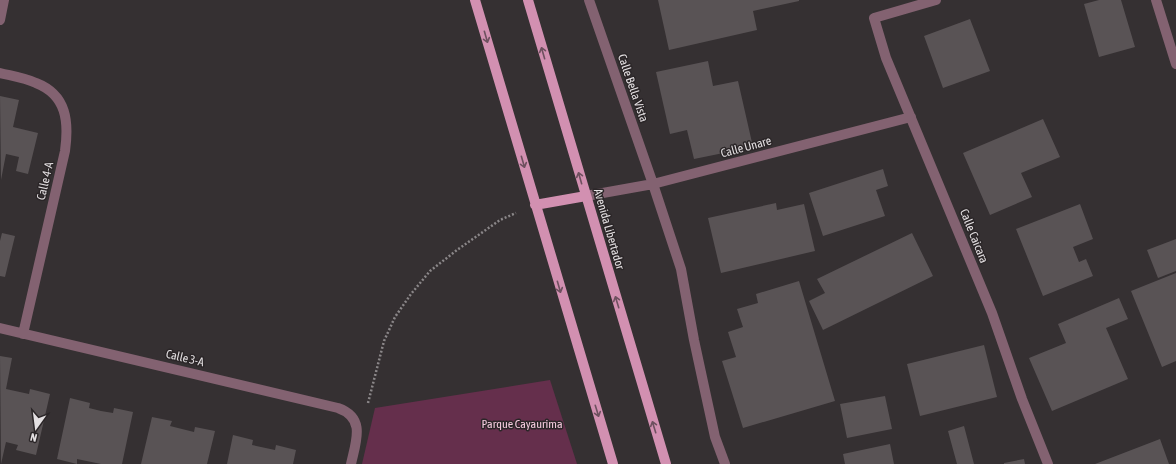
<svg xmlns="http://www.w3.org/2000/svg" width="1176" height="464" font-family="'Asap Condensed',sans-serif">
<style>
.green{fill:#652f4c}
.building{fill:#595355}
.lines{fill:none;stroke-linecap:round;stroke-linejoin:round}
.path{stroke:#8b8789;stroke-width:2.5;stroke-dasharray:2 2;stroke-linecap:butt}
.minor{stroke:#836271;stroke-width:10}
.major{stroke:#d290b1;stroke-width:10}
.oneway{stroke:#6e505f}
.labels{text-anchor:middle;stroke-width:3;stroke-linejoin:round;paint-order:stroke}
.street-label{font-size:12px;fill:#e4e0e2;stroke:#2b2628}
.park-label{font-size:12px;fill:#f6cbdf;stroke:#2b2628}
</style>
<rect width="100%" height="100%" fill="#353032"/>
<path class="green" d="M 550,380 L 577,464 L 362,464 L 375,408 Z"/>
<path class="building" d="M 658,0 L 799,0 L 799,1 L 753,11 L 757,30 L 669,50 Z
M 1099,0 L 1121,0 L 1135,47 L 1099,57 L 1084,4 Z
M 970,19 L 990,71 L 943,88 L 924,36 Z
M 708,61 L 713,86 L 738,81 L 753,147 L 694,159 L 687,130 L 670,134 L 656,72 Z
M 0,96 L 19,100 L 13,127 L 38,133 L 28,174 L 16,171 L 19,157 L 6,154 L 1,180 Z
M 1043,119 L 1060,157 L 1021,173 L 1032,197 L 990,215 L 963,153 Z
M 883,169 L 888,186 L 876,190 L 885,216 L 823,236 L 809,193 Z
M 776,203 L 777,210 L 804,204 L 815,251 L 721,273 L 708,218 Z
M 1080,204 L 1093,239 L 1073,247 L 1079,262 L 1086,259 L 1093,276 L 1043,296 L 1016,229 Z
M 2,233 L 15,236 L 5,277 L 0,276 L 0,241 Z
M 912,233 L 933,276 L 823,330 L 809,301 L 825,293 L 817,279 Z
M 1176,239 L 1176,271 L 1158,278 L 1147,250 Z
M 1176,273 L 1176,361 L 1162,367 L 1131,291 Z
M 799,281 L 835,401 L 743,428 L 722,361 L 736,357 L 728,332 L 743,327 L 737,309 L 758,303 L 756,294 Z
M 1119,298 L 1128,319 L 1106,328 L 1128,379 L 1052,411 L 1029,358 L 1066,343 L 1058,324 Z
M 984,345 L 997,397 L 920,416 L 907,364 Z
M 0,356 L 12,358 L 6,389 L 29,394 L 30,389 L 50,394 L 36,455 L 16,450 L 18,445 L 6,442 L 1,464 Z
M 885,396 L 892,429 L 847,438 L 840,404 Z
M 70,398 L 90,403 L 89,408 L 101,411 L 113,413 L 114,408 L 133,412 L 122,464 L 101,464 L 77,459 L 77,464 L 57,459 Z
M 152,417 L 172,421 L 170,426 L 194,432 L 195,427 L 215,431 L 207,464 L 141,464 Z
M 964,426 L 974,464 L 957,464 L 948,431 Z
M 233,435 L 253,440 L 252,445 L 275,450 L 276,445 L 296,450 L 293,464 L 227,464 Z
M 1160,439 L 1169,464 L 1095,464 Z
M 890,444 L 894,464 L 845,464 L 843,454 Z
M 1024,459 L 1025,464 L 1004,464 L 1004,463 Z"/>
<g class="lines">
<path class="path" d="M 368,403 L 384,341 L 395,317 L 411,294 L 430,271 L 457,250 L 500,220 L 516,213"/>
<path class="minor" d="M 589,0 L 653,184 L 681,269 L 694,340 L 705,391 L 715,437 L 725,464
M 936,0 L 874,18 L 886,58 L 992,313 L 1022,399 L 1048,464
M 1156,0 L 1176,64
M 0,20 L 4,0
M 0,73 C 12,76 25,78 36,83 C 67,95 69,122 65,151 L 23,334
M 586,196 L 653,184 L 911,117
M 0,328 L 338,408 C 366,418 356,441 351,464"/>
<path class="major" d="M 475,0 L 613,464
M 528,0 L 666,464
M 535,205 L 586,196"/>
</g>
<defs><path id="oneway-shaft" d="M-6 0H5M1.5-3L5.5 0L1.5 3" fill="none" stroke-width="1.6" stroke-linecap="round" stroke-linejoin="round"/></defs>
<g class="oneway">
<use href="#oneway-shaft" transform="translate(486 37) rotate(74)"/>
<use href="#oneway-shaft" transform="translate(543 53) rotate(-106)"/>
<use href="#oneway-shaft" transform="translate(523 162) rotate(74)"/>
<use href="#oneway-shaft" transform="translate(580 178) rotate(-106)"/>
<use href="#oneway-shaft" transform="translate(559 287) rotate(74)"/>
<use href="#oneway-shaft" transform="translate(617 302) rotate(-107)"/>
<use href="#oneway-shaft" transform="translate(597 411) rotate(73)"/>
<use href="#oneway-shaft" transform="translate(654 427) rotate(-107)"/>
</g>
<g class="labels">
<g class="street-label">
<text transform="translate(633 88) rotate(71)" y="4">Calle Bella Vista</text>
<text transform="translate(746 147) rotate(-15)" y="4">Calle Unare</text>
<text transform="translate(45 181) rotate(-77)" y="4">Calle 4-A</text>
<text transform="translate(609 229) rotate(74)" y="4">Avenida Libertador</text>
<text transform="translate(974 236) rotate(68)" y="4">Calle Caicara</text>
<text transform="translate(185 358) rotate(13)" y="4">Calle 3-A</text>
</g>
<g class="park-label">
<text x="522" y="428">Parque Cayaurima</text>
</g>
</g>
<g transform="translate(36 428) rotate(194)" stroke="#2b2628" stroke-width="3" paint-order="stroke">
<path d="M0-3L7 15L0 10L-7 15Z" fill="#e4e0e2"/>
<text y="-6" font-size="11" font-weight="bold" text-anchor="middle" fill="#e4e0e2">N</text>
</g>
</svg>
